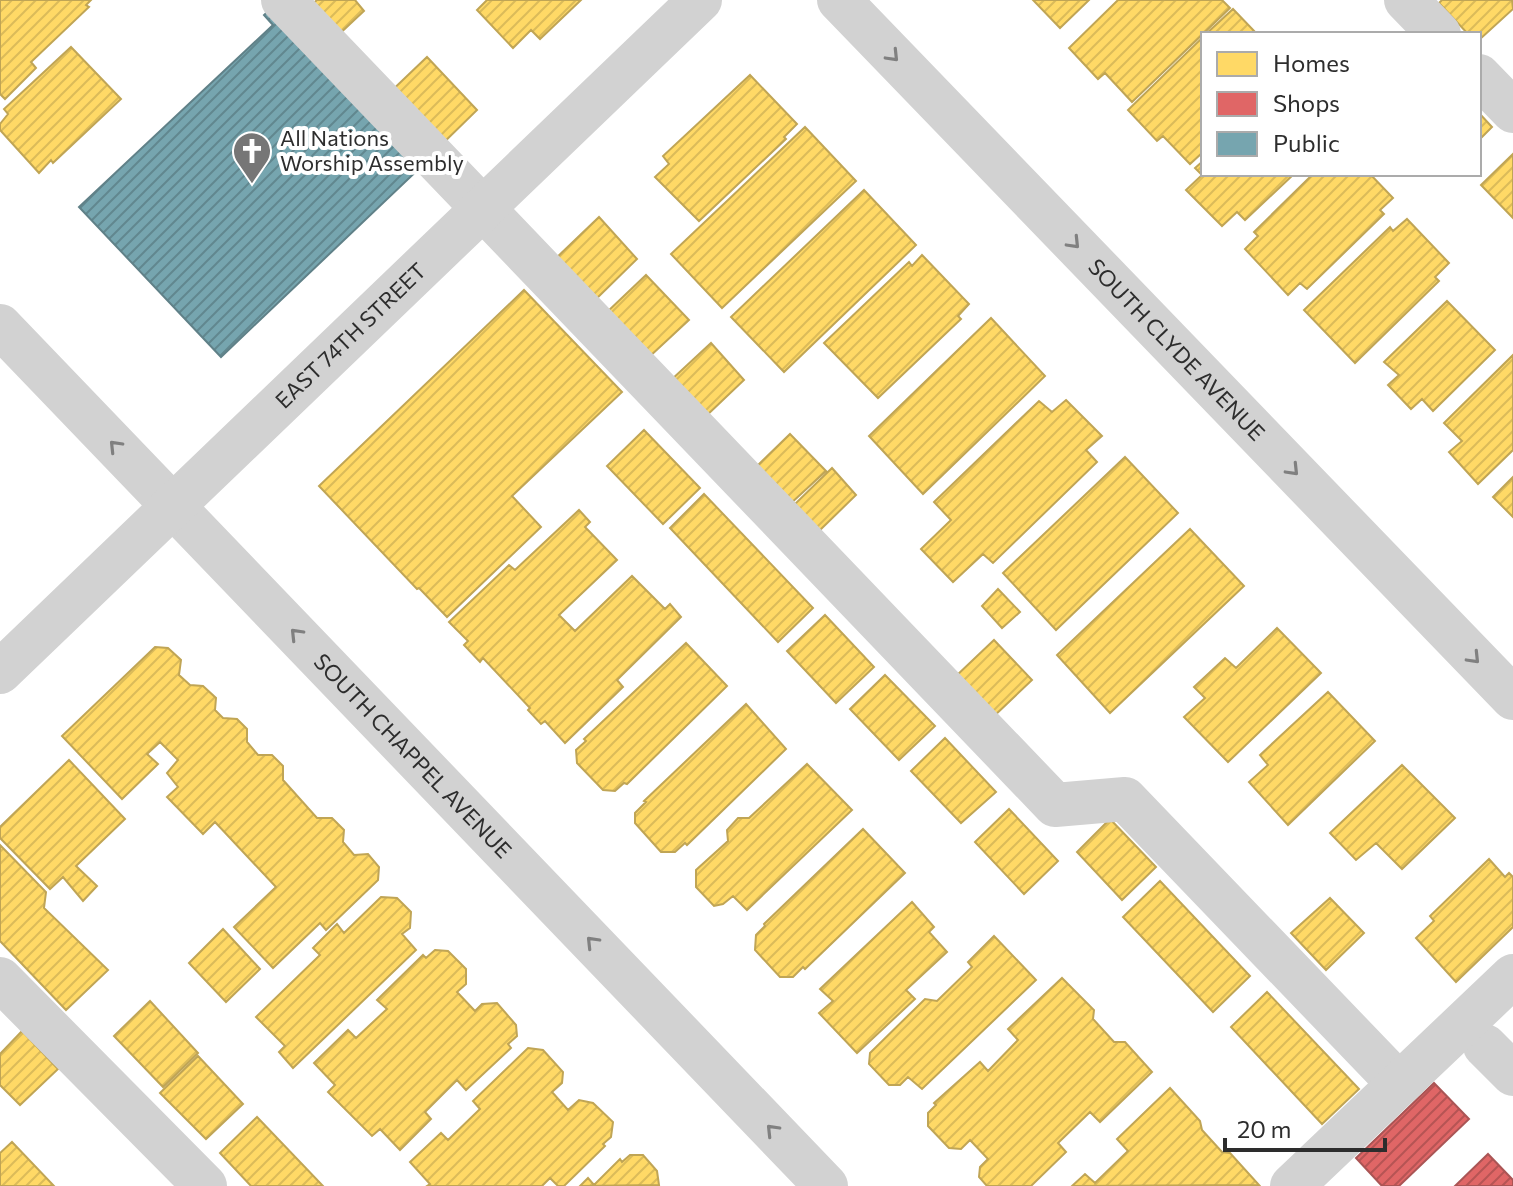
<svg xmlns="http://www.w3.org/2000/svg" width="1513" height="1186" font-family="Commissioner,sans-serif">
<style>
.homes{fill:url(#homes-hatch);stroke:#c0a555;stroke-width:2}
.shops{fill:url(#shops-hatch);stroke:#a55;stroke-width:2}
.public{fill:url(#public-hatch);stroke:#608188;stroke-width:2}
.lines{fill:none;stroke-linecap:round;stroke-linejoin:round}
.minor{stroke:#d2d2d2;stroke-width:44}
.oneway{stroke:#808080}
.labels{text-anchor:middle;stroke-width:8;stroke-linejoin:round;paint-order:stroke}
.poi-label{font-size:22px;fill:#2d2d2d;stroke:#fff;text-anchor:start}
.street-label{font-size:22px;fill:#2d2d2d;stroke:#fff}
</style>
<defs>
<pattern id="homes-hatch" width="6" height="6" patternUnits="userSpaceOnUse" patternTransform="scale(2)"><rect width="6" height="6" fill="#ffd966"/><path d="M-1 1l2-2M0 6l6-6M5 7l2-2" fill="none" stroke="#dbbb59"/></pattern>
<pattern id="shops-hatch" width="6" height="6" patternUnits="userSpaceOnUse" patternTransform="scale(2)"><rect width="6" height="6" fill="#e06666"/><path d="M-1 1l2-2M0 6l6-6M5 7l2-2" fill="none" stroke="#b65454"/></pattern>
<pattern id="public-hatch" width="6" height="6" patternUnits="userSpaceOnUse" patternTransform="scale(2)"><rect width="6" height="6" fill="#76a5af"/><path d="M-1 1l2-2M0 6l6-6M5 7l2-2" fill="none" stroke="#61878f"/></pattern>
</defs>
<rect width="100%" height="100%" fill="#fff"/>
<path class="homes" d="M 0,0 L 91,0 L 86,5 L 89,7 L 31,62 L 36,68 L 5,99 L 0,94 Z
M 317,0 L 355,0 L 364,11 L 335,38 L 307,9 Z
M 487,0 L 581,0 L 540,39 L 531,30 L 513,48 L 477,10 Z
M 1033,0 L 1089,0 L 1060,28 Z
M 1118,0 L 1222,0 L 1230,8 L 1132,102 L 1105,73 L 1098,79 L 1069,48 Z
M 1442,0 L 1512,0 L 1513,9 L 1479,40 L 1479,34 L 1468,34 L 1439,3 Z
M 1233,9 L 1257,34 L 1206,34 Z
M 1203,37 L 1203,152 L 1190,164 L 1163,136 L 1157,141 L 1128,110 Z
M 71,47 L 121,99 L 53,163 L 51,160 L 39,173 L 0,130 L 0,124 L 8,114 L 4,109 Z
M 427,57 L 477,110 L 436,150 L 385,97 Z
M 750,75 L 797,124 L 784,137 L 786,139 L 699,221 L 655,177 L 669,164 L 663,156 Z
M 1479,113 L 1492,127 L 1479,140 Z
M 805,127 L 856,181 L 722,308 L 671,254 Z
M 1513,154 L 1513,218 L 1481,185 Z
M 1203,161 L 1203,174 L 1294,174 L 1245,220 L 1237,212 L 1222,226 L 1186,190 L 1202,175 L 1195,168 Z
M 1313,174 L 1370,174 L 1393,198 L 1380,210 L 1384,214 L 1307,289 L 1300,283 L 1288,295 L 1245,249 L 1258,236 L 1254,232 Z
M 864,190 L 916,245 L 784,372 L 731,317 Z
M 599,217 L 637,259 L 593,302 L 553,261 Z
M 1407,219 L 1449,263 L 1435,277 L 1439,281 L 1355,363 L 1304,310 L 1390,227 L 1393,231 Z
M 922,255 L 969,304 L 958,316 L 961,319 L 878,398 L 824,343 L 909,262 L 912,266 Z
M 646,275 L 689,320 L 649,357 L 606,313 Z
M 524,290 L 622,392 L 512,496 L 541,527 L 447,617 L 419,588 L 417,589 L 319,486 Z
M 1447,301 L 1495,350 L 1433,411 L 1422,399 L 1411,409 L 1388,385 L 1399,375 L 1384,362 Z
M 991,318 L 1045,376 L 923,494 L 869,436 Z
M 711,343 L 744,380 L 705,417 L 671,380 Z
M 1513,355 L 1513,450 L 1478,484 L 1449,452 L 1462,441 L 1444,423 Z
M 1066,400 L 1102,436 L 1086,450 L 1097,462 L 993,563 L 983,554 L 953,582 L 921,549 L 951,520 L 934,502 L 1039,401 L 1052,412 Z
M 644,430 L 700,488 L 663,524 L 607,466 Z
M 790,434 L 826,471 L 789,505 L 755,468 Z
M 1125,457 L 1178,513 L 1056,630 L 1003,573 Z
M 832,468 L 856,495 L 819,531 L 795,504 Z
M 1513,477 L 1513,517 L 1493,497 Z
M 704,494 L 813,608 L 778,642 L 670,528 Z
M 579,510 L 590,522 L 585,527 L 617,560 L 559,615 L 575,631 L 632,576 L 665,609 L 670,604 L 681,617 L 617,680 L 623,687 L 565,743 L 545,721 L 541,724 L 528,710 L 530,708 L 483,658 L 480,662 L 464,645 L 468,641 L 449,622 L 509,565 L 515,570 Z
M 1190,529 L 1244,586 L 1110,713 L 1057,655 Z
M 998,589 L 1020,612 L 1002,628 L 982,606 Z
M 825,615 L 874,667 L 836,703 L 787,651 Z
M 1277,628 L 1321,673 L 1228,762 L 1184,717 L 1205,698 L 1194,687 L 1225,658 L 1236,668 Z
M 994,640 L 1032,680 L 993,717 L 956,676 Z
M 686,643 L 727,686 L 627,784 L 624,783 L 615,791 L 603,790 L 577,763 L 576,750 L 586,741 L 584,739 Z
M 155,647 L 168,648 L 181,660 L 179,675 L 190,685 L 203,686 L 216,698 L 215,710 L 223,718 L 237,719 L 247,729 L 247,742 L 258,755 L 272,755 L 283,766 L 283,780 L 317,818 L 332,818 L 344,830 L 343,842 L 354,855 L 368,854 L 379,867 L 378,880 L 326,930 L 320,923 L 273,968 L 234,927 L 276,887 L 215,822 L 203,834 L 167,797 L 178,787 L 167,773 L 178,760 L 160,742 L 147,754 L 158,764 L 122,799 L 62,736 Z
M 885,675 L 935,726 L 899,760 L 850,709 Z
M 1328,692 L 1375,741 L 1288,825 L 1249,782 L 1268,765 L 1260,755 Z
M 746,704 L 786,749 L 687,845 L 685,843 L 675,852 L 661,852 L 635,823 L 635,813 L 646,802 L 644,801 Z
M 945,738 L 996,792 L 961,823 L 911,771 Z
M 69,760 L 125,819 L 76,866 L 97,886 L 83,901 L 63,877 L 50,889 L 0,838 L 0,827 Z
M 807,764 L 852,810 L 747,910 L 733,896 L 723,904 L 714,906 L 696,887 L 696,870 L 728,841 L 727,830 L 738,818 L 749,818 Z
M 1402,765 L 1455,818 L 1402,869 L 1376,843 L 1356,860 L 1330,833 Z
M 1009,809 L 1058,861 L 1024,894 L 975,842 Z
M 1110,819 L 1156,867 L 1122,900 L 1077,852 Z
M 863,829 L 905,873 L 805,969 L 803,967 L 793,977 L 780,977 L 755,950 L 756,935 L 765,926 L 764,924 Z
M 0,845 L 46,892 L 44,908 L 108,970 L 66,1010 L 0,941 Z
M 1489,859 L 1505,877 L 1509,873 L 1513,877 L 1513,927 L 1456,982 L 1416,938 L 1434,921 L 1430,916 Z
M 1160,881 L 1250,976 L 1213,1012 L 1123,917 Z
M 381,897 L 397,898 L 411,912 L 410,928 L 402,934 L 416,950 L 293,1068 L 279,1052 L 285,1046 L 256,1017 L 320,955 L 313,948 L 337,924 L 344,933 Z
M 1330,898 L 1364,933 L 1326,970 L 1291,933 Z
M 912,902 L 934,927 L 929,932 L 947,952 L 906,990 L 915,999 L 857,1053 L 819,1013 L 833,1001 L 820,989 Z
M 223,929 L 260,969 L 226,1002 L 189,963 Z
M 994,936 L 1036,980 L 922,1089 L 908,1077 L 900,1085 L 889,1085 L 869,1064 L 870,1053 L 925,999 L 937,1001 L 972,967 L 968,962 Z
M 435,950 L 448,951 L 466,969 L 466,984 L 457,992 L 475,1011 L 482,1004 L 497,1003 L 516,1025 L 517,1036 L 508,1044 L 511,1048 L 466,1090 L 457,1080 L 425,1112 L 431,1119 L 400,1150 L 380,1129 L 372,1136 L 328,1092 L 335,1085 L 314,1063 L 348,1030 L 356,1038 L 387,1009 L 377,1000 L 423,955 L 426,958 Z
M 1062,978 L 1094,1010 L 1093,1019 L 1114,1042 L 1125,1042 L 1152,1072 L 1100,1122 L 1090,1112 L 1058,1143 L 1066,1152 L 1031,1186 L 987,1186 L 979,1177 L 980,1167 L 988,1159 L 970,1140 L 961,1149 L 949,1148 L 928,1126 L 928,1113 L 936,1105 L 934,1103 L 980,1062 L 988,1071 L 1018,1040 L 1008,1029 Z
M 1267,992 L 1359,1089 L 1322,1124 L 1231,1027 Z
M 150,1001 L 198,1053 L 163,1087 L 114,1036 Z
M 22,1031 L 58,1069 L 20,1105 L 0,1085 L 0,1054 Z
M 528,1048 L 543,1050 L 563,1072 L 562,1083 L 552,1092 L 568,1110 L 579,1100 L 593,1103 L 613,1122 L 611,1137 L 603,1144 L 605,1146 L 564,1186 L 558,1186 L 550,1178 L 542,1186 L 427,1186 L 430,1184 L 410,1162 L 441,1133 L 448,1140 L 480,1109 L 473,1101 Z
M 198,1056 L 243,1104 L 206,1139 L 160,1093 Z
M 1170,1088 L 1200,1121 L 1202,1130 L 1222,1152 L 1230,1153 L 1259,1185 L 1072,1186 L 1085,1174 L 1095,1183 L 1128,1151 L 1117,1139 Z
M 257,1117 L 323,1186 L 251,1186 L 220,1153 Z
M 12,1142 L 54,1186 L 0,1186 L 0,1153 Z
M 630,1155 L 643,1155 L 657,1171 L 659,1185 L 580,1186 L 588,1178 L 594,1185 L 620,1159 L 622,1162 Z"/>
<path class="shops" d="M 1434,1083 L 1469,1119 L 1399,1186 L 1382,1186 L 1356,1158 Z
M 1488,1154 L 1513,1180 L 1513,1186 L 1455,1186 Z"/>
<path class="public" d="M 274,6 L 424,164 L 221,357 L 79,207 L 273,25 L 264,15 Z"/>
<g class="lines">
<g class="minor">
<path d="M 283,0 L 1055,805 L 1125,799 L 1399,1084"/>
<path id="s1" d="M 839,0 L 1513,698"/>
<path d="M 1406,0 L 1439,34"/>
<path d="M 1479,76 L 1513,111"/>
<path id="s2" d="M 0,326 L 826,1186"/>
<path id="s3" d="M 0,672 L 700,0"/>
<path d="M 0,979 L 205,1186"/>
<path d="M 1485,1046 L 1513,1074"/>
<path d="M 1292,1186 L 1513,976"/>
</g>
</g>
<defs><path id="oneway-chevron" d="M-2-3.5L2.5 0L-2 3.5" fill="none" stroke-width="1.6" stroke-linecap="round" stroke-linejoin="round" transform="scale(2)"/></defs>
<g class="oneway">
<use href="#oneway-chevron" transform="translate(893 56) rotate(46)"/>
<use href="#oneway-chevron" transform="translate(1074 243) rotate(46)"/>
<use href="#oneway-chevron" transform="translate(115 446) rotate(-134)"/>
<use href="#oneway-chevron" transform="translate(1293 470) rotate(46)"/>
<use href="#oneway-chevron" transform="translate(296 634) rotate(-134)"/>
<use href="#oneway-chevron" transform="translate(1474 658) rotate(46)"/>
<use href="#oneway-chevron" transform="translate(592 942) rotate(-134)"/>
<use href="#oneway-chevron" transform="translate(772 1130) rotate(-134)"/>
</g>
<defs>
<g id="church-pin" transform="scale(2)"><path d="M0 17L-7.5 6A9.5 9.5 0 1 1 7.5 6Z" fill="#767676" stroke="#fff"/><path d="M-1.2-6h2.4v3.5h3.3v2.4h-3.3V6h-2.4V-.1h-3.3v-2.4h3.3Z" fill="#fff"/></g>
</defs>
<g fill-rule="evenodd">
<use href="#church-pin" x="252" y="151"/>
</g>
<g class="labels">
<g class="poi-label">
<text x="280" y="146">All Nations<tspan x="280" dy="25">Worship Assembly</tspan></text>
</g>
<g class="street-label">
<text dy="8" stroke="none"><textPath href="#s3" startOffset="486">EAST 74TH STREET</textPath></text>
<text dy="8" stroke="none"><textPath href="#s1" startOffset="486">SOUTH CLYDE AVENUE</textPath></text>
<text dy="8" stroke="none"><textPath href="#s2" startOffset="596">SOUTH CHAPPEL AVENUE</textPath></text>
</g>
</g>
<rect x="1201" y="32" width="280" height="144" fill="#ffffff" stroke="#ababab" stroke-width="2"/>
<rect x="1217" y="52" width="40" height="24" fill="#ffd966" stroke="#ababab" stroke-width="2"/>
<text x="1273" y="72" font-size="24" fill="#2d2d2d">Homes</text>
<rect x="1217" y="92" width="40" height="24" fill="#e06666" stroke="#ababab" stroke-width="2"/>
<text x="1273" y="112" font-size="24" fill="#2d2d2d">Shops</text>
<rect x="1217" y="132" width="40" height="24" fill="#76a5af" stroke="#ababab" stroke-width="2"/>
<text x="1273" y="152" font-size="24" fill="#2d2d2d">Public</text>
<path d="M1225 1138v12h160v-12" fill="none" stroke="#2d2d2d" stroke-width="4"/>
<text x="1237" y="1138" font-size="24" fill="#2d2d2d" stroke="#ffffff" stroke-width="6" paint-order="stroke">20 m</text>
</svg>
